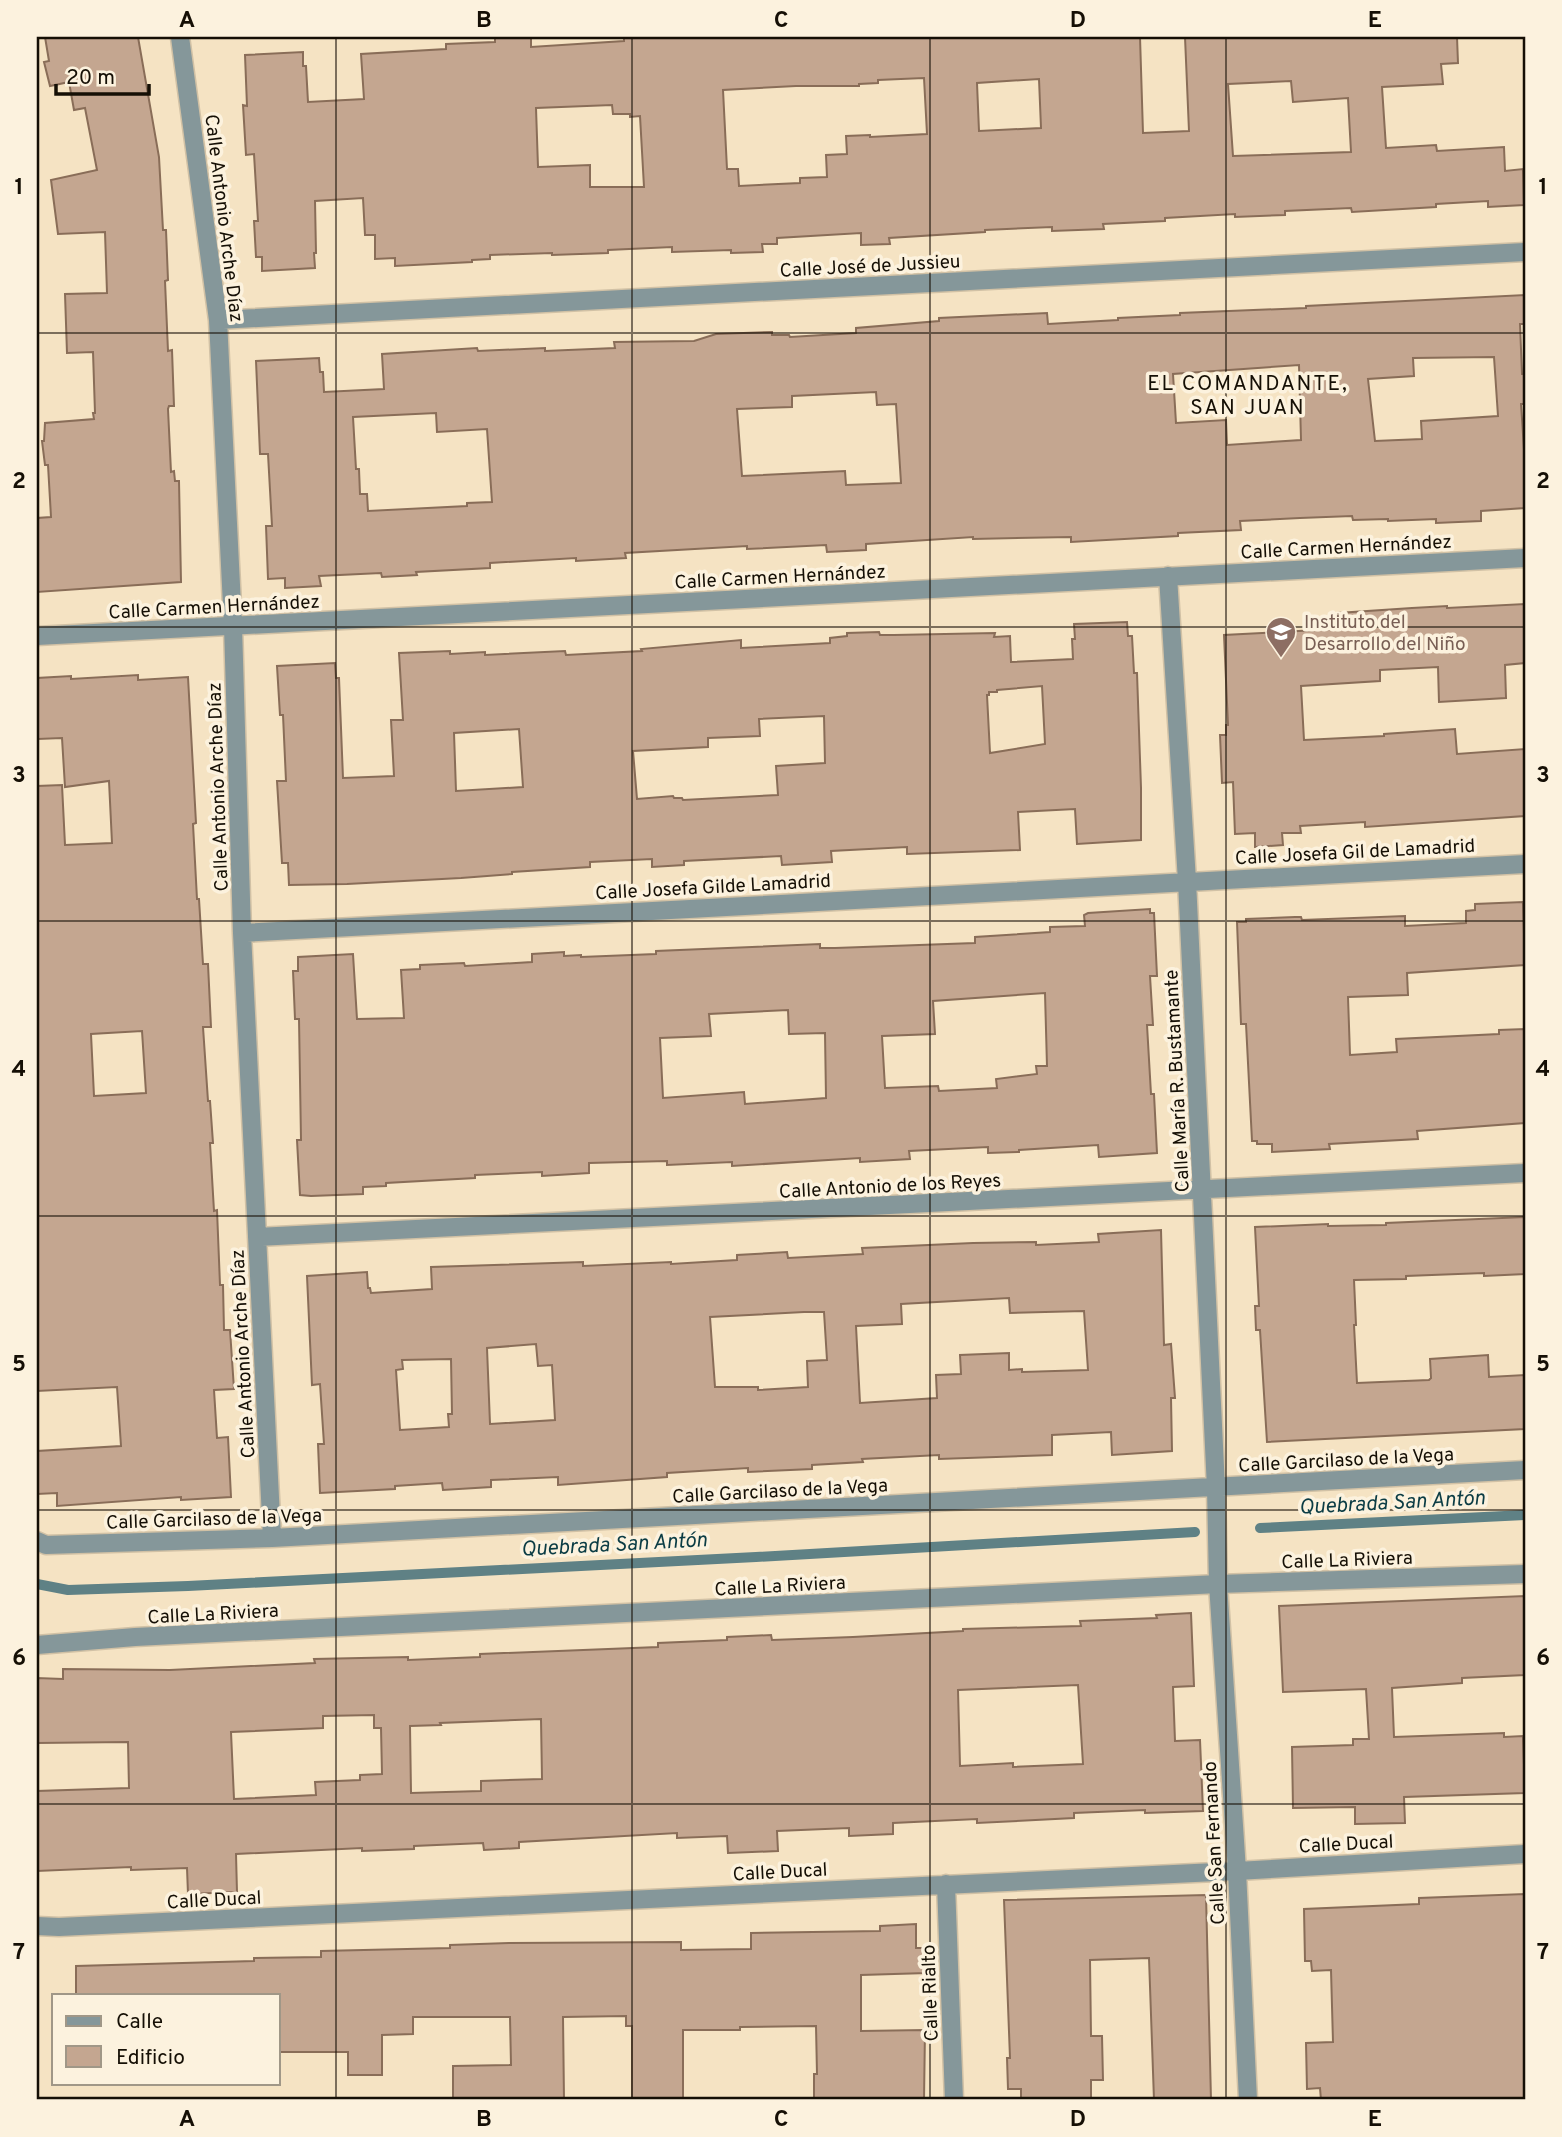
<svg xmlns="http://www.w3.org/2000/svg" width="1562" height="2137" font-family="Overpass,sans-serif">
<style>
.lines{fill:none;stroke-linecap:round;stroke-linejoin:round}
.stream{stroke:#5f8185;stroke-width:10}
.building{fill:#c4a690;stroke:#896d58;stroke-width:2;fill-rule:evenodd}
.minor-casing{stroke:#d1c1a5;stroke-width:21}
.minor{stroke:#85979a;stroke-width:18}
.grid{fill:none;stroke:#150f05;stroke-width:2;stroke-opacity:0.55}
.labels{text-anchor:middle;stroke-width:7;stroke-linejoin:round;paint-order:stroke}
.street-label{font-size:19px;fill:#150f05;stroke:#fcf2de}
.education-label{font-size:19px;fill:#785e54;stroke:#fcf2de;text-anchor:start}
.neighbourhood-label{font-size:21px;letter-spacing:2px;fill:#150f05;stroke:#fcf2de}
.water-label{font-size:21px;font-style:italic;fill:#0b3c44;stroke:#fcf2de}
.neatline{fill:none;stroke:#150f05;stroke-width:2.5}
.grid-label{font-size:23px;text-anchor:middle;font-weight:bold;fill:#150f05}
</style>
<rect width="100%" height="100%" fill="#f5e3c3"/>
<g class="lines">
<path class="stream" d="M 1260,1528 L 1525,1515
M 37,1584 L 68,1590 L 188,1586 L 756,1557 L 1195,1532"/>
</g>
<path class="building" d="M 45,37 L 138,37 L 159,157 L 163,230 L 166,230 L 168,280 L 165,281 L 168,351 L 172,350 L 174,406 L 169,406 L 168,409 L 171,472 L 174,471 L 175,481 L 179,481 L 181,582 L 37,592 L 37,518 L 51,517 L 48,465 L 45,465 L 42,441 L 44,441 L 45,423 L 94,419 L 93,413 L 95,413 L 93,352 L 67,353 L 65,294 L 107,293 L 105,232 L 58,234 L 51,180 L 97,170 L 85,108 L 74,110 L 69,82 L 50,86 L 44,62 L 49,61 Z
M 495,37 L 531,37 L 531,47 L 624,41 L 624,38 L 651,37 L 660,37 L 660,38 L 693,37 L 1140,37 L 1143,133 L 1189,131 L 1185,37 L 1457,37 L 1458,63 L 1441,64 L 1443,84 L 1382,87 L 1386,148 L 1436,145 L 1437,151 L 1504,147 L 1505,171 L 1523,169 L 1524,205 L 1488,207 L 1488,201 L 1436,204 L 1436,207 L 1352,212 L 1351,208 L 1285,211 L 1285,215 L 1235,217 L 1235,214 L 1165,218 L 1165,221 L 1103,224 L 1104,229 L 1052,231 L 1052,227 L 985,230 L 985,232 L 889,238 L 890,244 L 861,245 L 861,233 L 777,238 L 777,244 L 762,244 L 763,252 L 731,253 L 731,250 L 672,252 L 672,247 L 608,250 L 608,253 L 552,255 L 552,253 L 490,255 L 490,259 L 472,260 L 472,262 L 395,266 L 395,258 L 375,259 L 375,235 L 365,235 L 363,198 L 315,201 L 316,253 L 314,253 L 315,268 L 262,271 L 262,257 L 256,257 L 254,221 L 258,221 L 254,154 L 246,155 L 243,105 L 247,106 L 245,55 L 303,52 L 303,66 L 306,66 L 308,102 L 364,99 L 361,54 L 446,49 L 446,44 L 495,42 ZM 924,78 L 927,134 L 870,137 L 870,135 L 846,136 L 847,154 L 826,155 L 827,177 L 800,178 L 800,183 L 739,186 L 738,169 L 727,169 L 723,90 L 796,86 L 859,86 L 859,84 L 878,83 L 878,80 ZM 1039,79 L 1041,128 L 979,131 L 977,83 ZM 1291,81 L 1293,102 L 1348,98 L 1351,152 L 1233,156 L 1228,84 ZM 612,105 L 613,114 L 630,114 L 630,117 L 640,116 L 644,187 L 590,187 L 590,165 L 538,167 L 536,108 Z
M 1525,295 L 1525,324 L 1520,324 L 1522,374 L 1525,374 L 1525,404 L 1521,404 L 1525,464 L 1525,508 L 1481,511 L 1481,521 L 1436,523 L 1436,519 L 1388,521 L 1388,519 L 1353,520 L 1352,516 L 1300,518 L 1240,521 L 1241,530 L 1178,533 L 1178,536 L 1071,542 L 1071,537 L 973,539 L 973,537 L 866,544 L 866,550 L 827,552 L 826,545 L 747,549 L 747,546 L 625,553 L 626,558 L 576,561 L 576,558 L 490,563 L 490,568 L 416,572 L 417,575 L 382,577 L 381,573 L 319,576 L 321,586 L 285,588 L 285,578 L 268,579 L 266,526 L 272,526 L 268,454 L 260,454 L 256,361 L 319,358 L 320,372 L 323,372 L 324,392 L 384,389 L 382,354 L 477,348 L 478,351 L 545,348 L 545,351 L 615,348 L 614,342 L 694,341 L 716,334 L 772,332 L 772,335 L 789,335 L 790,337 L 856,333 L 856,328 L 939,321 L 939,318 L 1047,313 L 1048,324 L 1118,320 L 1118,318 L 1180,315 L 1180,313 L 1306,308 L 1306,306 ZM 1494,357 L 1498,416 L 1421,421 L 1422,439 L 1375,441 L 1368,379 L 1414,376 L 1413,358 ZM 1299,365 L 1301,440 L 1227,445 L 1226,420 L 1176,423 L 1173,374 ZM 876,392 L 877,405 L 896,404 L 901,483 L 846,485 L 845,471 L 742,476 L 737,409 L 792,407 L 792,396 ZM 436,413 L 437,432 L 487,429 L 492,502 L 467,503 L 467,506 L 368,511 L 367,494 L 360,494 L 359,469 L 356,469 L 353,417 Z
M 1525,604 L 1525,663 L 1505,665 L 1506,698 L 1439,702 L 1438,667 L 1380,670 L 1380,681 L 1301,686 L 1304,740 L 1384,736 L 1384,734 L 1455,729 L 1457,754 L 1525,749 L 1525,816 L 1365,827 L 1365,822 L 1300,826 L 1301,833 L 1282,833 L 1283,845 L 1255,847 L 1255,833 L 1235,834 L 1233,782 L 1222,783 L 1220,735 L 1226,735 L 1226,725 L 1228,725 L 1224,635 L 1336,629 L 1335,619 L 1338,619 L 1338,613 L 1412,608 L 1447,606 L 1447,608 Z
M 1127,622 L 1128,636 L 1132,636 L 1134,673 L 1137,673 L 1141,788 L 1141,840 L 1077,844 L 1075,809 L 1018,812 L 1020,850 L 907,854 L 907,847 L 831,851 L 832,862 L 782,865 L 781,856 L 684,861 L 684,865 L 652,867 L 652,859 L 590,862 L 590,867 L 512,872 L 512,874 L 461,878 L 347,884 L 289,885 L 288,863 L 282,863 L 277,781 L 286,781 L 283,715 L 280,715 L 277,666 L 335,663 L 336,678 L 339,678 L 343,778 L 394,776 L 391,720 L 403,720 L 399,653 L 450,651 L 450,654 L 485,652 L 485,655 L 565,651 L 566,655 L 642,651 L 641,649 L 741,640 L 741,648 L 830,643 L 830,638 L 847,636 L 847,633 L 879,632 L 880,635 L 894,635 L 995,633 L 994,637 L 1010,636 L 1011,662 L 1073,659 L 1072,639 L 1075,639 L 1074,624 ZM 1042,686 L 1045,744 L 990,753 L 987,695 L 989,695 L 989,692 L 997,692 L 997,690 ZM 824,716 L 825,763 L 776,766 L 778,795 L 683,800 L 682,798 L 674,798 L 673,796 L 637,799 L 633,751 L 708,747 L 708,738 L 760,736 L 759,719 ZM 519,729 L 523,787 L 456,791 L 454,733 Z
M 138,675 L 138,680 L 188,677 L 196,823 L 193,824 L 197,899 L 199,899 L 203,964 L 208,964 L 211,1027 L 203,1027 L 208,1101 L 210,1101 L 213,1143 L 210,1143 L 214,1211 L 217,1210 L 220,1285 L 223,1285 L 224,1330 L 230,1330 L 234,1389 L 214,1390 L 217,1438 L 228,1437 L 231,1497 L 181,1500 L 181,1497 L 57,1506 L 57,1493 L 37,1494 L 37,1451 L 121,1446 L 117,1387 L 37,1391 L 37,786 L 62,785 L 65,845 L 112,843 L 109,781 L 65,787 L 62,738 L 38,739 L 37,678 L 71,676 L 71,679 ZM 142,1031 L 146,1093 L 94,1096 L 91,1034 Z
M 1523,902 L 1525,965 L 1407,973 L 1408,995 L 1348,997 L 1350,1055 L 1397,1052 L 1396,1039 L 1499,1034 L 1499,1030 L 1525,1029 L 1525,1123 L 1417,1131 L 1418,1139 L 1329,1144 L 1330,1149 L 1272,1152 L 1272,1144 L 1257,1144 L 1257,1141 L 1252,1141 L 1246,1024 L 1241,1024 L 1237,922 L 1246,922 L 1246,919 L 1295,917 L 1301,917 L 1302,920 L 1405,916 L 1405,926 L 1466,923 L 1466,911 L 1475,910 L 1475,904 Z
M 1150,909 L 1150,913 L 1154,913 L 1157,976 L 1150,976 L 1153,1025 L 1147,1025 L 1151,1094 L 1154,1094 L 1157,1153 L 1099,1157 L 1098,1145 L 1019,1150 L 1019,1152 L 988,1153 L 988,1147 L 909,1151 L 910,1159 L 860,1162 L 860,1158 L 732,1166 L 732,1162 L 667,1165 L 667,1161 L 589,1163 L 589,1173 L 542,1176 L 542,1172 L 475,1175 L 475,1178 L 386,1183 L 386,1186 L 363,1187 L 363,1194 L 311,1196 L 300,1195 L 297,1140 L 301,1140 L 299,1019 L 295,1019 L 293,971 L 298,971 L 298,957 L 353,954 L 357,1019 L 404,1018 L 401,970 L 420,969 L 420,965 L 464,963 L 465,966 L 532,962 L 532,954 L 564,952 L 564,956 L 581,955 L 581,957 L 656,954 L 656,951 L 820,944 L 820,948 L 835,948 L 975,943 L 975,937 L 1050,932 L 1050,927 L 1085,926 L 1084,915 L 1088,913 ZM 1045,993 L 1047,1066 L 1036,1066 L 1037,1074 L 996,1079 L 997,1088 L 939,1091 L 938,1086 L 885,1088 L 882,1036 L 935,1034 L 933,1001 ZM 788,1010 L 789,1034 L 825,1033 L 826,1098 L 745,1104 L 744,1092 L 663,1098 L 660,1038 L 711,1036 L 709,1014 Z
M 1525,1217 L 1525,1274 L 1484,1276 L 1484,1273 L 1406,1276 L 1406,1279 L 1354,1280 L 1356,1325 L 1354,1325 L 1357,1383 L 1429,1380 L 1431,1378 L 1430,1359 L 1488,1355 L 1489,1377 L 1525,1375 L 1525,1429 L 1267,1442 L 1260,1330 L 1256,1330 L 1255,1306 L 1259,1306 L 1255,1227 L 1328,1224 L 1328,1226 L 1386,1225 L 1386,1223 Z
M 1161,1230 L 1164,1345 L 1171,1344 L 1175,1398 L 1171,1398 L 1172,1451 L 1112,1455 L 1111,1432 L 1052,1435 L 1052,1455 L 939,1459 L 939,1455 L 862,1459 L 863,1462 L 812,1465 L 812,1469 L 748,1472 L 748,1468 L 667,1473 L 667,1477 L 599,1482 L 558,1485 L 558,1477 L 491,1480 L 491,1487 L 443,1490 L 442,1483 L 395,1486 L 395,1489 L 320,1493 L 318,1444 L 324,1444 L 320,1384 L 312,1385 L 307,1276 L 367,1272 L 368,1288 L 370,1288 L 371,1293 L 432,1289 L 431,1267 L 583,1262 L 583,1266 L 671,1262 L 671,1264 L 737,1260 L 737,1255 L 787,1252 L 788,1258 L 863,1254 L 862,1248 L 973,1243 L 1036,1242 L 1036,1245 L 1099,1242 L 1098,1234 ZM 1009,1298 L 1010,1313 L 1084,1311 L 1088,1370 L 1022,1372 L 1022,1369 L 1009,1370 L 1009,1353 L 960,1355 L 961,1374 L 936,1375 L 937,1398 L 860,1403 L 856,1326 L 902,1324 L 901,1304 ZM 804,1312 L 824,1312 L 827,1360 L 807,1361 L 808,1387 L 758,1390 L 758,1387 L 715,1387 L 710,1317 ZM 536,1344 L 538,1366 L 552,1365 L 555,1420 L 490,1424 L 487,1348 ZM 451,1359 L 452,1414 L 448,1414 L 449,1427 L 400,1430 L 396,1370 L 403,1369 L 402,1360 Z
M 1525,1596 L 1525,1675 L 1462,1678 L 1462,1683 L 1392,1688 L 1394,1737 L 1504,1733 L 1504,1737 L 1523,1736 L 1525,1793 L 1404,1797 L 1405,1823 L 1355,1824 L 1355,1807 L 1293,1808 L 1292,1747 L 1353,1745 L 1353,1739 L 1369,1739 L 1366,1689 L 1283,1692 L 1279,1606 Z
M 1191,1613 L 1194,1686 L 1173,1687 L 1175,1741 L 1200,1740 L 1203,1811 L 1145,1813 L 1145,1810 L 1074,1813 L 1074,1818 L 977,1823 L 977,1819 L 893,1823 L 893,1834 L 849,1836 L 849,1828 L 777,1831 L 778,1851 L 728,1853 L 727,1836 L 677,1838 L 677,1833 L 519,1842 L 519,1848 L 484,1850 L 483,1843 L 414,1846 L 414,1849 L 362,1851 L 362,1848 L 236,1854 L 237,1892 L 188,1894 L 187,1868 L 131,1870 L 131,1867 L 37,1871 L 37,1791 L 129,1788 L 128,1742 L 37,1743 L 37,1678 L 63,1679 L 63,1669 L 170,1670 L 315,1663 L 314,1659 L 408,1657 L 408,1660 L 480,1657 L 480,1654 L 658,1647 L 658,1643 L 727,1640 L 727,1637 L 771,1635 L 772,1640 L 853,1637 L 963,1631 L 963,1629 L 1081,1626 L 1080,1621 L 1157,1618 L 1156,1615 ZM 1078,1685 L 1083,1764 L 1013,1767 L 1013,1763 L 960,1766 L 958,1690 ZM 374,1715 L 374,1728 L 381,1728 L 382,1774 L 360,1775 L 360,1780 L 315,1782 L 316,1795 L 234,1799 L 231,1732 L 323,1728 L 323,1716 ZM 541,1719 L 542,1779 L 481,1781 L 481,1791 L 411,1793 L 410,1726 L 441,1725 L 440,1723 Z
M 1525,1894 L 1525,2100 L 1321,2100 L 1320,2088 L 1307,2089 L 1306,2043 L 1333,2042 L 1331,1970 L 1312,1971 L 1311,1961 L 1305,1961 L 1304,1909 L 1419,1904 L 1419,1898 Z
M 1206,1895 L 1211,2100 L 1154,2100 L 1149,1958 L 1090,1960 L 1091,2036 L 1102,2036 L 1103,2080 L 1091,2080 L 1091,2100 L 1021,2100 L 1021,2089 L 1008,2089 L 1007,2058 L 1010,2058 L 1004,1900 Z
M 916,1924 L 916,1948 L 925,1948 L 927,1973 L 861,1975 L 861,2031 L 925,2030 L 924,2100 L 814,2100 L 814,2074 L 817,2074 L 816,2026 L 740,2027 L 740,2030 L 683,2030 L 683,2100 L 632,2100 L 632,2026 L 626,2026 L 626,2016 L 563,2017 L 564,2100 L 453,2100 L 453,2066 L 511,2065 L 510,2017 L 413,2017 L 413,2034 L 382,2035 L 382,2075 L 348,2075 L 348,2052 L 278,2052 L 278,1995 L 76,1995 L 76,1966 L 254,1961 L 254,1958 L 321,1957 L 321,1951 L 450,1948 L 450,1945 L 509,1943 L 681,1942 L 681,1950 L 751,1949 L 751,1933 L 880,1931 L 880,1926 Z"/>
<g class="lines">
<g class="minor-casing">
<path id="minor" d="M 180,37 L 218,320 L 233,626 L 242,933 L 272,1538
M 218,320 L 1525,252
M 1168,576 L 1187,881 L 1216,1488 L 1218,1584 L 1237,1871 L 1248,2100
M 37,636 L 1525,558
M 242,933 L 1525,864
M 257,1237 L 1525,1173
M 37,1541 L 46,1545 L 272,1538 L 1525,1470
M 37,1645 L 135,1637 L 1218,1584 L 1525,1574
M 946,1884 L 954,2100
M 37,1926 L 59,1927 L 1237,1871 L 1525,1854"/>
</g>
<use href="#minor" class="minor"/>
</g>
<path class="grid" d="M 336,37 L 336,2100M 632,37 L 632,2100M 930,37 L 930,2100M 1226,37 L 1226,2100M 37,333 L 1525,333M 37,627 L 1525,627M 37,921 L 1525,921M 37,1216 L 1525,1216M 37,1510 L 1525,1510M 37,1804 L 1525,1804"/>
<defs>
<g id="school-pin" transform="scale(1.575)"><path d="M0 17L-7.5 6A9.5 9.5 0 1 1 7.5 6Z" fill="#8d6e63" stroke="#fcf2de"/><path d="M0-5L7-2L0 1L-7-2ZM-4 1L0 2.5L4 1V4Q0 6-4 4Z" fill="#fff"/></g>
</defs>
<g fill-rule="evenodd">
<use href="#school-pin" x="1281" y="632"/>
</g>
<g class="labels">
<g class="street-label">
<text transform="translate(225 218) rotate(83)" y="7">Calle Antonio Arche Díaz</text>
<text transform="translate(870 265) rotate(-3)" y="7">Calle José de Jussieu</text>
<text transform="translate(1346 546) rotate(-3)" y="7">Calle Carmen Hernández</text>
<text transform="translate(780 576) rotate(-3)" y="7">Calle Carmen Hernández</text>
<text transform="translate(214 606) rotate(-3)" y="7">Calle Carmen Hernández</text>
<text transform="translate(217 787) rotate(-92)" y="7">Calle Antonio Arche Díaz</text>
<text transform="translate(1355 851) rotate(-3)" y="7">Calle Josefa Gil de Lamadrid</text>
<text transform="translate(713 886) rotate(-3)" y="7">Calle Josefa Gilde Lamadrid</text>
<text transform="translate(1176 1081) rotate(-93)" y="7">Calle María R. Bustamante</text>
<text transform="translate(890 1185) rotate(-3)" y="7">Calle Antonio de los Reyes</text>
<text transform="translate(242 1354) rotate(-93)" y="7">Calle Antonio Arche Díaz</text>
<text transform="translate(1346 1459) rotate(-3)" y="7">Calle Garcilaso de la Vega</text>
<text transform="translate(780 1490) rotate(-3)" y="7">Calle Garcilaso de la Vega</text>
<text transform="translate(214 1518) rotate(-2)" y="7">Calle Garcilaso de la Vega</text>
<text transform="translate(1347 1559) rotate(-2)" y="7">Calle La Riviera</text>
<text transform="translate(780 1585) rotate(-3)" y="7">Calle La Riviera</text>
<text transform="translate(213 1613) rotate(-3)" y="7">Calle La Riviera</text>
<text transform="translate(1213 1843) rotate(-93)" y="7">Calle San Fernando</text>
<text transform="translate(1346 1843) rotate(-3)" y="7">Calle Ducal</text>
<text transform="translate(780 1871) rotate(-3)" y="7">Calle Ducal</text>
<text transform="translate(214 1899) rotate(-3)" y="7">Calle Ducal</text>
<text transform="translate(929 1993) rotate(-92)" y="7">Calle Rialto</text>
</g>
<g class="education-label">
<text x="1304" y="628">Instituto del<tspan x="1304" dy="22">Desarrollo del Niño</tspan></text>
</g>
<g class="neighbourhood-label">
<text x="1248" y="390">EL COMANDANTE,<tspan x="1248" dy="24">SAN JUAN</tspan></text>
</g>
<g class="water-label">
<text transform="translate(1392 1502) rotate(-3)" y="7">Quebrada San Antón</text>
<text transform="translate(614 1544) rotate(-3)" y="7">Quebrada San Antón</text>
</g>
</g>
<rect width="1562" height="2137" fill="none" stroke="#fcf2de" stroke-width="77"/>
<rect x="52" y="1994" width="228" height="91" fill="#fcf2de" stroke="#a09787" stroke-width="2"/>
<rect x="66" y="2016" width="35" height="10" fill="#85979a" stroke="#a09787" stroke-width="2"/>
<text x="116" y="2028" font-size="21" fill="#150f05">Calle</text>
<rect x="66" y="2046" width="35" height="21" fill="#c4a690" stroke="#a09787" stroke-width="2"/>
<text x="116" y="2064" font-size="21" fill="#150f05">Edificio</text>
<path d="M56 84v10h93v-10" fill="none" stroke="#150f05" stroke-width="3.5"/>
<text x="66" y="84" font-size="21" fill="#150f05" stroke="#fcf2de" stroke-width="5" paint-order="stroke">20 m</text>
<rect x="38" y="38" width="1486" height="2060" class="neatline"/>
<g class="grid-label">
<text x="187" y="27">A</text>
<text x="484" y="27">B</text>
<text x="781" y="27">C</text>
<text x="1078" y="27">D</text>
<text x="1375" y="27">E</text>
<text x="19" y="194">1</text>
<text x="1543" y="194">1</text>
<text x="19" y="488">2</text>
<text x="1543" y="488">2</text>
<text x="19" y="782">3</text>
<text x="1543" y="782">3</text>
<text x="19" y="1076">4</text>
<text x="1543" y="1076">4</text>
<text x="19" y="1371">5</text>
<text x="1543" y="1371">5</text>
<text x="19" y="1665">6</text>
<text x="1543" y="1665">6</text>
<text x="19" y="1959">7</text>
<text x="1543" y="1959">7</text>
<text x="187" y="2126">A</text>
<text x="484" y="2126">B</text>
<text x="781" y="2126">C</text>
<text x="1078" y="2126">D</text>
<text x="1375" y="2126">E</text>
</g>
</svg>
